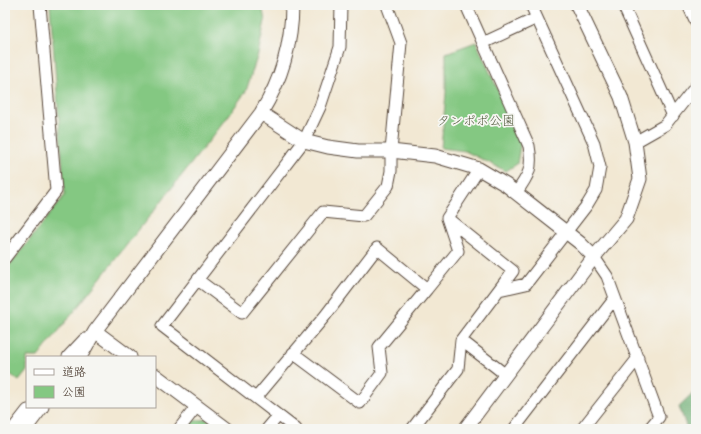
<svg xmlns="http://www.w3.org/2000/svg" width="701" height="434" font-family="'Balsamiq Sans','Klee One',sans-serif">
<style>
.green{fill:#84c882;stroke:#607950}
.forest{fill:#6bac70;stroke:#536b47}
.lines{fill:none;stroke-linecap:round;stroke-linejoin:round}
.minor-casing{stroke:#564639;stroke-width:13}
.tertiary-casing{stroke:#564639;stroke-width:15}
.minor{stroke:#fff;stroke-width:11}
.tertiary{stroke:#fff;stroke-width:13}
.labels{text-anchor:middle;stroke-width:3.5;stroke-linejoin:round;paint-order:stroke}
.park-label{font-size:13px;fill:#51593c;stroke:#f6f6f2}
</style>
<rect width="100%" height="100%" fill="#f6f6f2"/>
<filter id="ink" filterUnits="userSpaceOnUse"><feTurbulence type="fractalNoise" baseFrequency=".025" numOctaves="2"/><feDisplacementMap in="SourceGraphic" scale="8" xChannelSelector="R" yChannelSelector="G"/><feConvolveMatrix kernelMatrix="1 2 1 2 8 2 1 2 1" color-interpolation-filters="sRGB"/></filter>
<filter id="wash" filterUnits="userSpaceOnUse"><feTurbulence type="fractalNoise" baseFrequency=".012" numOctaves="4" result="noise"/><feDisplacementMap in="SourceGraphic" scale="16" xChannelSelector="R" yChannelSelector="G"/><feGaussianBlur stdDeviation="0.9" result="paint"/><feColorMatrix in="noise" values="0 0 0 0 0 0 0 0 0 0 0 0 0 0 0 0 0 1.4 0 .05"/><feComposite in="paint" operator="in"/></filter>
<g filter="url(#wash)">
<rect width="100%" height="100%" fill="#f2e8d3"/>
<path class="green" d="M 50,5 L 262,5 L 265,21 L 258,54 L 246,91 L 224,122 L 38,357 L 27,357 L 27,371 L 19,381 L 5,370 L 5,271 L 65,195 Z
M 476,42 L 521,140 L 517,164 L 506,171 L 465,151 L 441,148 L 446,93 L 446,53 Z
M 207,419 L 220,429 L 188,429 L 193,421 Z"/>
<path class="forest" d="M 696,390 L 696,429 L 687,429 L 679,406 Z"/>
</g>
<g filter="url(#ink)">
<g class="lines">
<g class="minor-casing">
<path id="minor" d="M 466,5 L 529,146 C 533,168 529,175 516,193
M 623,5 L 673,116
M 688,5 L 696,22
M 483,43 L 537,18
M 635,142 L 665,125 L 696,86
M 594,257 L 607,276 L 659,417 L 649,429
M 5,258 L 56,191 L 40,5
M 198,280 L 242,313 L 323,212 L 364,216 L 388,186 L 391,171 L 391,151 L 401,43 L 387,5
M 499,290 L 526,284 L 587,205 L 596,190 L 600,167 L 594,143 L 531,5
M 461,340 L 506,375
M 293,353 L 360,403 L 382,373 L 379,347 L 427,289
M 256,398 L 325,316 L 377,248 L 427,289 L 458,251 L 447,218 L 479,169
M 179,429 L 197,406
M 267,429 L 278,416
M 296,429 L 162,326 L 304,141 L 320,107 L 340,47 L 341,5
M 412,429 L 458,369 L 461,340 L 513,271 L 447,218
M 514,429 L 615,298
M 582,429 L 638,358"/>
</g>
<g class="tertiary-casing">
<path id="tertiary" d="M 261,113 L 304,141 L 328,147 L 358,151 L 391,151 L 435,156 L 479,169 L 506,185 L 580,243 L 594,257
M 95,331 L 130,357
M 69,357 L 85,340
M 80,357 L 95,331 L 261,113 C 282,79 292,45 292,5
M 155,375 L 227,429
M 14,429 L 28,411
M 25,429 L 42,407
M 465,429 L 594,257 L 626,219 L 640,179 L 635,142 L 621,97 L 577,5"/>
</g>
<use href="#minor" class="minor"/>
<use href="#tertiary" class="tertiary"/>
</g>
</g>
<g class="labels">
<g class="park-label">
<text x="476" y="125">タンポポ公園</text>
</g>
</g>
<rect width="701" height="434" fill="none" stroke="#f6f6f2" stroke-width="20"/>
<rect x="26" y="356" width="130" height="52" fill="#f6f6f2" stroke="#aba49d"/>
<rect x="34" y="369" width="20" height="6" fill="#ffffff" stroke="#aba49d"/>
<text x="62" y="376" font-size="12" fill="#3b2a1e">道路</text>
<rect x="34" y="386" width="20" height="12" fill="#84c882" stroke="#aba49d"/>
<text x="62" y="396" font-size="12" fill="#3b2a1e">公園</text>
</svg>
